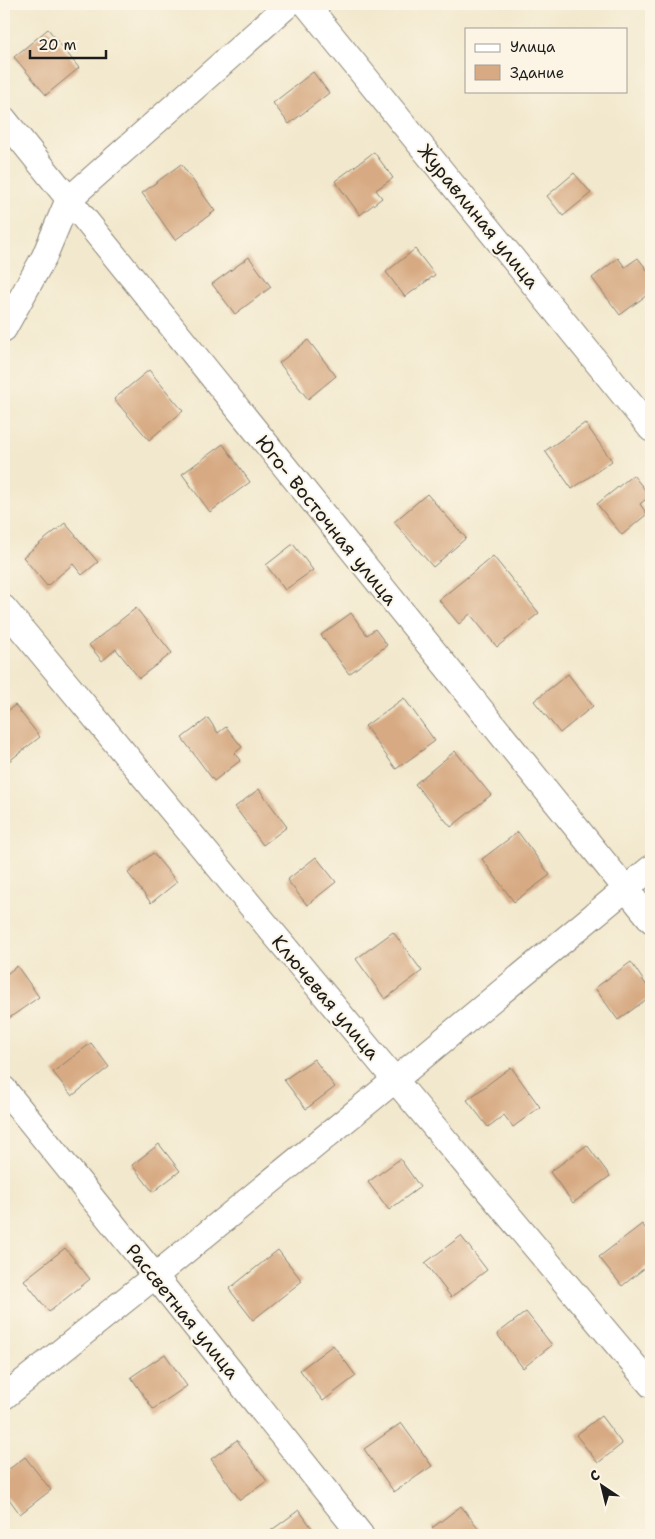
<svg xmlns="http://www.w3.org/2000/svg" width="655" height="1539" font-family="'Shantell Sans',sans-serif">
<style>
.building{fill:#d7aa83}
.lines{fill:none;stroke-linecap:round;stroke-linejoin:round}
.street-casing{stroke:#878274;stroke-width:27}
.street{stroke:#fff;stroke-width:25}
.labels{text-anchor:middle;stroke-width:4;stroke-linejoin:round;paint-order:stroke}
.street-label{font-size:19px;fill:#1c1c1c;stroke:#fcf5e5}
</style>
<rect width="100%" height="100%" fill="#fcf5e5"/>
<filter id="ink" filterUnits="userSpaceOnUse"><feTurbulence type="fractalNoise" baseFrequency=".02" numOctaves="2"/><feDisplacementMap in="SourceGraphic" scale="10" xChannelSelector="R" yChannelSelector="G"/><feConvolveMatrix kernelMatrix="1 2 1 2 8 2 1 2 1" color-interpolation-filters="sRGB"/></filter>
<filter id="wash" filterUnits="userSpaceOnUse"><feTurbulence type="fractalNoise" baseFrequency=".0096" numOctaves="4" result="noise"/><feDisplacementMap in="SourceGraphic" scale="20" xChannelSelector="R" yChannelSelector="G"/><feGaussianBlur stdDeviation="1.12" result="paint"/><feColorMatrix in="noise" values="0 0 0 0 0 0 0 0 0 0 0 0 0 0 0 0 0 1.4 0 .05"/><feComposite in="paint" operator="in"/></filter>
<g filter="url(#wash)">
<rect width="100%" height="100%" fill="#f2e8cd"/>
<g id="blocks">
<path class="building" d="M 48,29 L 79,68 L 46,95 L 14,57 Z
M 313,72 L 329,93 L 289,124 L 273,103 Z
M 374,152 L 393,178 L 376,190 L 382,198 L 360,215 L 335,181 Z
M 181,164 L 215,211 L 175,240 L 142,193 Z
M 574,173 L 591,193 L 563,216 L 547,196 Z
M 415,249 L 435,275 L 405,297 L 386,272 Z
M 249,257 L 271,287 L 235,314 L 212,284 Z
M 618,258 L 625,267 L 638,258 L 651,275 L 651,292 L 620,315 L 592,278 Z
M 308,340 L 336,376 L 308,399 L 279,363 Z
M 149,370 L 183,411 L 149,440 L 114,399 Z
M 585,423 L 612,461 L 572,489 L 545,451 Z
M 223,444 L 250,482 L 210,512 L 182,474 Z
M 633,475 L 650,496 L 640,504 L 647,514 L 622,535 L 597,504 Z
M 427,494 L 466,538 L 433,567 L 394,522 Z
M 65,523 L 98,562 L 82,575 L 73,564 L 47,586 L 23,557 Z
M 293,544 L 313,570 L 285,590 L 266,565 Z
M 493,556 L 539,613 L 497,647 L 470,614 L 459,624 L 439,600 Z
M 136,608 L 172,653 L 139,678 L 116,649 L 102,661 L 89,645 Z
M 351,613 L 367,635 L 375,629 L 387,645 L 349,674 L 321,635 Z
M 568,674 L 593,706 L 560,733 L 534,701 Z
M 404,698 L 435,741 L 396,769 L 365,726 Z
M 15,705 L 40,737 L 4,765 L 4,714 Z
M 208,718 L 218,733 L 226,727 L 242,747 L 235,753 L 241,760 L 214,781 L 182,738 Z
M 455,751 L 491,795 L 451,827 L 415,784 Z
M 259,789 L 287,827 L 263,845 L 235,807 Z
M 518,832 L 550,875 L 514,902 L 482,859 Z
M 153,853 L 177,882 L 151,903 L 128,873 Z
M 316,857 L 336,882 L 307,905 L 287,880 Z
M 393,932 L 422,971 L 385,999 L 356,959 Z
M 631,962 L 651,992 L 651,996 L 618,1020 L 595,988 Z
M 17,966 L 39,997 L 5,1021 L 4,1019 L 4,976 Z
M 91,1043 L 109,1067 L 72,1096 L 53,1072 Z
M 314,1059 L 335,1087 L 306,1109 L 284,1080 Z
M 511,1067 L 540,1107 L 513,1127 L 504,1115 L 488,1127 L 467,1100 Z
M 159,1144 L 180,1171 L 153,1192 L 132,1165 Z
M 587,1145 L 610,1176 L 573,1203 L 550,1172 Z
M 400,1159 L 420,1187 L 389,1210 L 368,1182 Z
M 642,1224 L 651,1236 L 651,1263 L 622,1286 L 599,1257 Z
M 461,1236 L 487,1270 L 451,1297 L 425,1263 Z
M 65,1248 L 90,1279 L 49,1312 L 24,1280 Z
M 278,1250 L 302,1281 L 253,1320 L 229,1289 Z
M 526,1312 L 552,1345 L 523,1368 L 497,1334 Z
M 333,1345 L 356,1376 L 323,1401 L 300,1370 Z
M 165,1354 L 187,1386 L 153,1409 L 131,1377 Z
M 601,1416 L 622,1444 L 598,1463 L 576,1435 Z
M 401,1423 L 432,1466 L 394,1492 L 364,1449 Z
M 237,1440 L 267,1481 L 240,1500 L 211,1459 Z
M 25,1457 L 51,1490 L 20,1514 L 4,1492 L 4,1473 Z
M 461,1506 L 484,1535 L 438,1535 L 432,1528 Z
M 299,1510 L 317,1535 L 265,1535 Z"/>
</g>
</g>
<g filter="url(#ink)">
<use href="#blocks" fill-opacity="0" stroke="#878274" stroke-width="1"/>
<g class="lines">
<g class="street-casing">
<path id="street" d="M 306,4 L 651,429
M 4,119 L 651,920
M 4,329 L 44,257 L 68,200 L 289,4
M 4,608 L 395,1080 L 651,1385
M 4,1089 L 155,1276 L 361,1535
M 4,1397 L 155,1276 L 395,1080 L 651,868"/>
</g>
<use href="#street" class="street"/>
</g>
</g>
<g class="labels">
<g class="street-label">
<text transform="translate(479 216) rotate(51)" y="7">Журавлиная улица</text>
<text transform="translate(327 520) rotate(51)" y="7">Юго- Восточная улица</text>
<text transform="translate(326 997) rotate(50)" y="7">Ключевая улица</text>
<text transform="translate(183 1311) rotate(51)" y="7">Рассветная улица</text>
</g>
</g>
<rect width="655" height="1539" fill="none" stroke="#fcf5e5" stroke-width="20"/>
<rect x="465" y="28" width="162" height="65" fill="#fcf5e5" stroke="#a29e95"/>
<rect x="475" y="44" width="25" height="8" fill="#ffffff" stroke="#a29e95"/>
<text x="510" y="52" font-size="15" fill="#1c1c1c">Улица</text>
<rect x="475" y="65" width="25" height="15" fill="#d7aa83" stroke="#a29e95"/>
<text x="510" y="78" font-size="15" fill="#1c1c1c">Здание</text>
<g transform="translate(602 1486) rotate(325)" stroke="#fcf5e5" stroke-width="4" paint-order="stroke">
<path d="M0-4L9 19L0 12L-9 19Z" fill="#1c1c1c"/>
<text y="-8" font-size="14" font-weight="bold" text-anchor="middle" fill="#1c1c1c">С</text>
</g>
<path d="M30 50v8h76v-8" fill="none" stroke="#1c1c1c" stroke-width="2.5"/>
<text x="38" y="50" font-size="15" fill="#1c1c1c" stroke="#fcf5e5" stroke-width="4" paint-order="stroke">20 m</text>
</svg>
